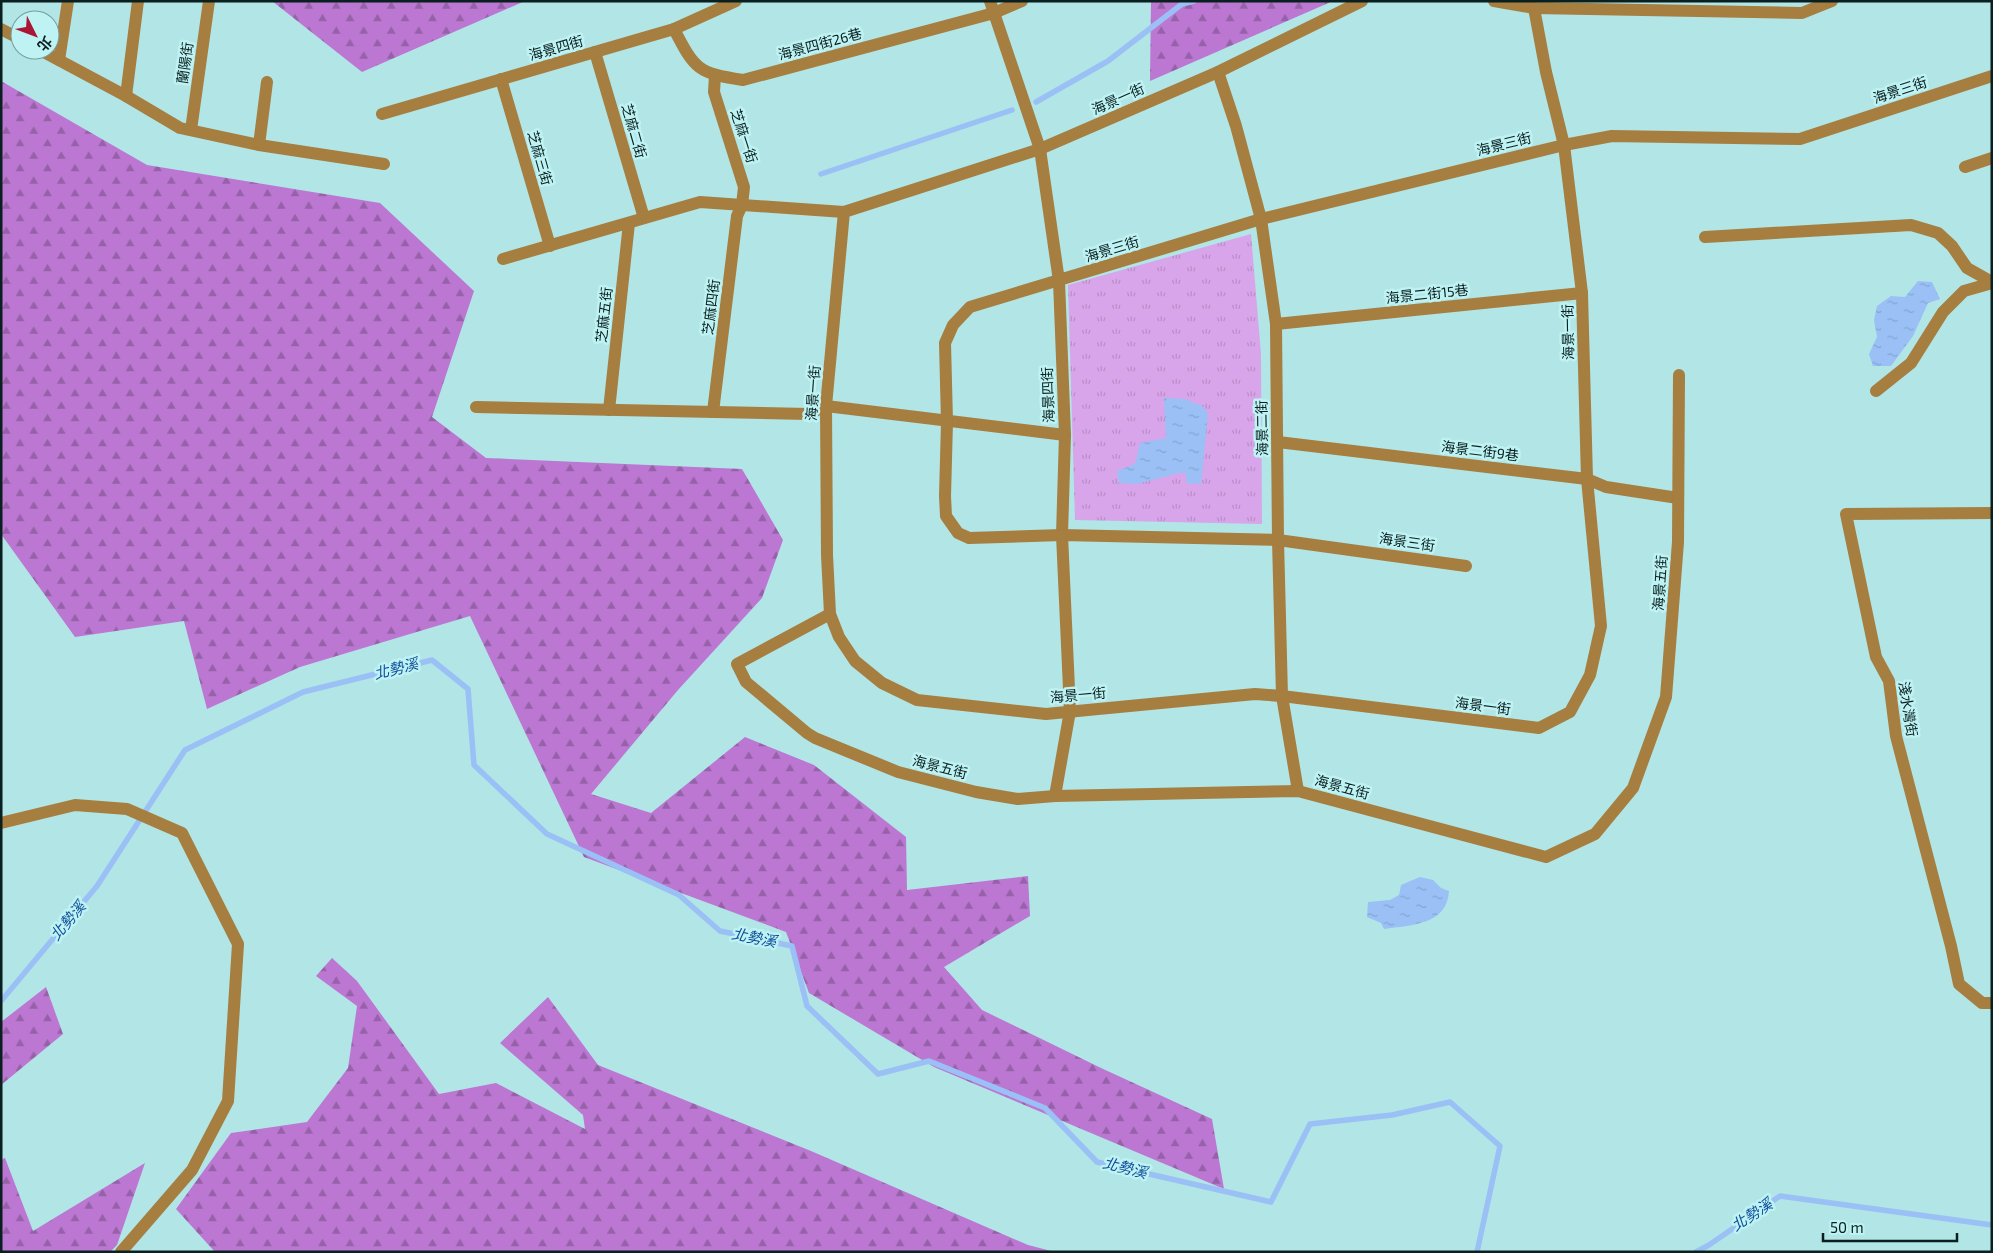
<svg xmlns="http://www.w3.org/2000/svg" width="1993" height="1253" viewBox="0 0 1993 1253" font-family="'Exo 2','Noto Sans TC',sans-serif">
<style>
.forest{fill:url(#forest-firs)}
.park{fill:url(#park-tufts)}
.water{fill:url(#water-ripples)}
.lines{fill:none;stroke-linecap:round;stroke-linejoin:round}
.stream{stroke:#9ac0f6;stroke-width:5.5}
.minor{stroke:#a57e40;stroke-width:12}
.labels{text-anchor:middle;stroke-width:5;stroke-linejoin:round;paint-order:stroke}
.street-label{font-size:14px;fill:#0a1f1f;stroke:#bef2f3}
.water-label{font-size:15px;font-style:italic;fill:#0f4d9b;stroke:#bef2f3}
</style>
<defs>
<pattern id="forest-firs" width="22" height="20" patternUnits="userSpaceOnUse" patternTransform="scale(1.25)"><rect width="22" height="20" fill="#bb77d1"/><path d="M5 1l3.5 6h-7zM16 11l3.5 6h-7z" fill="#9661a9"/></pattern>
<pattern id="park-tufts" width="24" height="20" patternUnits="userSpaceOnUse" patternTransform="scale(1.25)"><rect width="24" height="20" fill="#d9a5ea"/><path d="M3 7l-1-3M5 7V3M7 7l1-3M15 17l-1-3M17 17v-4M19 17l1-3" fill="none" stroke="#b98ec8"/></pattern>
<pattern id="water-ripples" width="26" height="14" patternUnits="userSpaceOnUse" patternTransform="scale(1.25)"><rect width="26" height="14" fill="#9ac0f6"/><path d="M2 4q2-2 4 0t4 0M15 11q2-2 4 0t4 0" fill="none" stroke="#83a5d2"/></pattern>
</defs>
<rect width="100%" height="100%" fill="#b1e5e6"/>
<g class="forest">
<polygon points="272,1 525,1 362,72"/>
<polygon points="1151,1 1333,1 1150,81"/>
<polygon points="1,81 147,165 380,203 474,291 432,417 486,458 742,469 783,540 762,598 678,690 591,794 651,813 745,737 814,765 906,837 907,890 1028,876 1030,916 944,967 982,1010 1101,1068 1212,1119 1224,1189 934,1067 809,993 786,932 584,857 470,616 300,667 207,709 184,621 75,637 1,534"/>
<polygon points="332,958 357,981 439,1094 496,1083 585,1129 583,1115 500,1043 548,997 598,1065 811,1151 1028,1245 1055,1252 215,1252 176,1209 231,1133 307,1122 348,1068 357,1006 316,976"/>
<polygon points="46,987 63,1034 1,1085 1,1022"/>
<polygon points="5,1158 33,1231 145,1163 117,1245 110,1252 1,1252 1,1160"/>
</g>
<polygon class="park" points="1251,234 1261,354 1262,524 1075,520 1068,285"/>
<g class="water">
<polygon points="1918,281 1932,282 1940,299 1928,303 1913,336 1891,366 1873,366 1869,354 1877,337 1874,320 1877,306 1891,296 1905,297"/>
<polygon points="1164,398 1185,399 1204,407 1208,415 1201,484 1186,483 1186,473 1179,473 1137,484 1119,483 1117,471 1135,464 1140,443 1166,438"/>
<path d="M1420 877 1433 880 1441 888 1449 891C1447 925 1412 925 1384 929L1381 923 1367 917 1368 902 1390 900 1399 895 1401 885Z"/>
</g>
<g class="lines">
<g class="stream">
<polyline points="1036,102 1108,61 1182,4 1194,1"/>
<polyline points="821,174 1012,110"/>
<polyline points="1,1001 97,886 185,750 303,692 432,660 468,689 474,765 547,834 679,895 720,931 792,946 807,1006 878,1074 929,1061 1045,1108 1097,1162 1271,1202 1310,1124 1392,1115 1450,1102 1500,1146 1477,1252"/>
<polyline points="1696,1252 1709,1245 1780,1196 1992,1225"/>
</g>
<g class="minor">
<polyline points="990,1 1040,149 1059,281 1065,435 1062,535 1070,711 1055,796"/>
<polyline points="1362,1 1218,72 1040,149 844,212 826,406 827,555 830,614 839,637 855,661 882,683 917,700 1046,714 1255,694 1282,696 1539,728 1570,712 1590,675 1601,626 1587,479 1582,293 1564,145 1546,72 1534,8"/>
<polyline points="1494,1 1534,8 1802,13 1832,1"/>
<polyline points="1,29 20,39"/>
<path d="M674 29C695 70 698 73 743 80L994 13 1022 1"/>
<polyline points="40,50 126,96 180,128 259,145 384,164"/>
<polyline points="595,52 644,218"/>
<polyline points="59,60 68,1"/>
<polyline points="1218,72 1236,126 1261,219 1276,324 1278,540 1282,696 1298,791"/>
<polyline points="501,79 550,246"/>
<polyline points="126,96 138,1"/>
<polyline points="382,114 674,29 736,1"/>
<polyline points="191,130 209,1"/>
<polyline points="259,145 267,82"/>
<polyline points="1965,167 1992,158"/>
<polyline points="1705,237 1911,225 1938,233 1952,246 1967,268 1992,282"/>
<polyline points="503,259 700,202 844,212"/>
<polyline points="1276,324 1582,293"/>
<polyline points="1876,391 1911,363 1943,312 1964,291 1992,283"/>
<polyline points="476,407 808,414 826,406 1065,435"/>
<polyline points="609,410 629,223"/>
<polyline points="713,412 737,216 742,205 744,187 714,92 715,75"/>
<polyline points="1278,442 1587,479 1606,487 1678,498"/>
<polyline points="1992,513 1846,514 1876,657 1889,681 1896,736 1951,946 1959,984 1982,1003 1992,1003"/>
<polyline points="1466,566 1278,540 1062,535 969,538 958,533 946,516 945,496 947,422 945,343 953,325 970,307 1261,219 1564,145 1612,136 1800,139 1992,76"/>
<polyline points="830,614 737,664 746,682 807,733 815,738 898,772 976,792 1018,799 1055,796 1298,791 1546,857 1595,834 1633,788 1666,697 1678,542 1679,375"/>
<polyline points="1,823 75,805 127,809 182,833 238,944 228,1101 192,1170 121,1252"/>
</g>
</g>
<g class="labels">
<g class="street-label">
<text transform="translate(820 44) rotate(-15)" y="5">海景四街26巷</text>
<text transform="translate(556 48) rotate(-16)" y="5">海景四街</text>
<text transform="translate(185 63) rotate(-82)" y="5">蘭陽街</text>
<text transform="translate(1900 90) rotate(-18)" y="5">海景三街</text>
<text transform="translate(1118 99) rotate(-24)" y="5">海景一街</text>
<text transform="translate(634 131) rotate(74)" y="5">芝麻二街</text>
<text transform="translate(744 136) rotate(72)" y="5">芝麻一街</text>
<text transform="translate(1504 144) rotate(-14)" y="5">海景三街</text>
<text transform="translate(540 158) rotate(74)" y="5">芝麻三街</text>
<text transform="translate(1112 249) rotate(-17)" y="5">海景三街</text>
<text transform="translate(1427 294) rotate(-6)" y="5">海景二街15巷</text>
<text transform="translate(711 307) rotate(-83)" y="5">芝麻四街</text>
<text transform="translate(604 315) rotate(-84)" y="5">芝麻五街</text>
<text transform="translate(1568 332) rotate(-91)" y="5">海景一街</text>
<text transform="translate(813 393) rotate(-86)" y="5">海景一街</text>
<text transform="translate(1048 395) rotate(-92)" y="5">海景四街</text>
<text transform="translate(1262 428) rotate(-91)" y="5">海景二街</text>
<text transform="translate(1480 451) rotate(7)" y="5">海景二街9巷</text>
<text transform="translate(1407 542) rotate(8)" y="5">海景三街</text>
<text transform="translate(1660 583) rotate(-86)" y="5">海景五街</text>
<text transform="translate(1078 695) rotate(-5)" y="5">海景一街</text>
<text transform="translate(1483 706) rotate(7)" y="5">海景一街</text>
<text transform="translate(1908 709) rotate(81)" y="5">淺水灣街</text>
<text transform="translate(940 767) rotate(14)" y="5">海景五街</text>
<text transform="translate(1342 787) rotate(15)" y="5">海景五街</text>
</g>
<g class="water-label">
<text transform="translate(396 669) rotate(-14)" y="5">北勢溪</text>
<text transform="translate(68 921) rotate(-50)" y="5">北勢溪</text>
<text transform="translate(754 938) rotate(11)" y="5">北勢溪</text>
<text transform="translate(1125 1168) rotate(14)" y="5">北勢溪</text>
<text transform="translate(1752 1215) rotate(-33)" y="5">北勢溪</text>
</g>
</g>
<rect width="1993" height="1253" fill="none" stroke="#0a1f1f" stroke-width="5"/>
<g transform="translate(35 35) rotate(132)"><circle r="24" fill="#bef2f3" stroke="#769e9e"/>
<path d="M0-4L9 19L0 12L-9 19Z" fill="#ab1636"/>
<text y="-8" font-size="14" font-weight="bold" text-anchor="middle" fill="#0a1f1f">北</text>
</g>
<path d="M1823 1233v8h134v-8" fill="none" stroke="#0a1f1f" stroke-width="2.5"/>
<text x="1830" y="1233" font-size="15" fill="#0a1f1f" stroke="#bef2f3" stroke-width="4" paint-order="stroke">50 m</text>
</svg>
